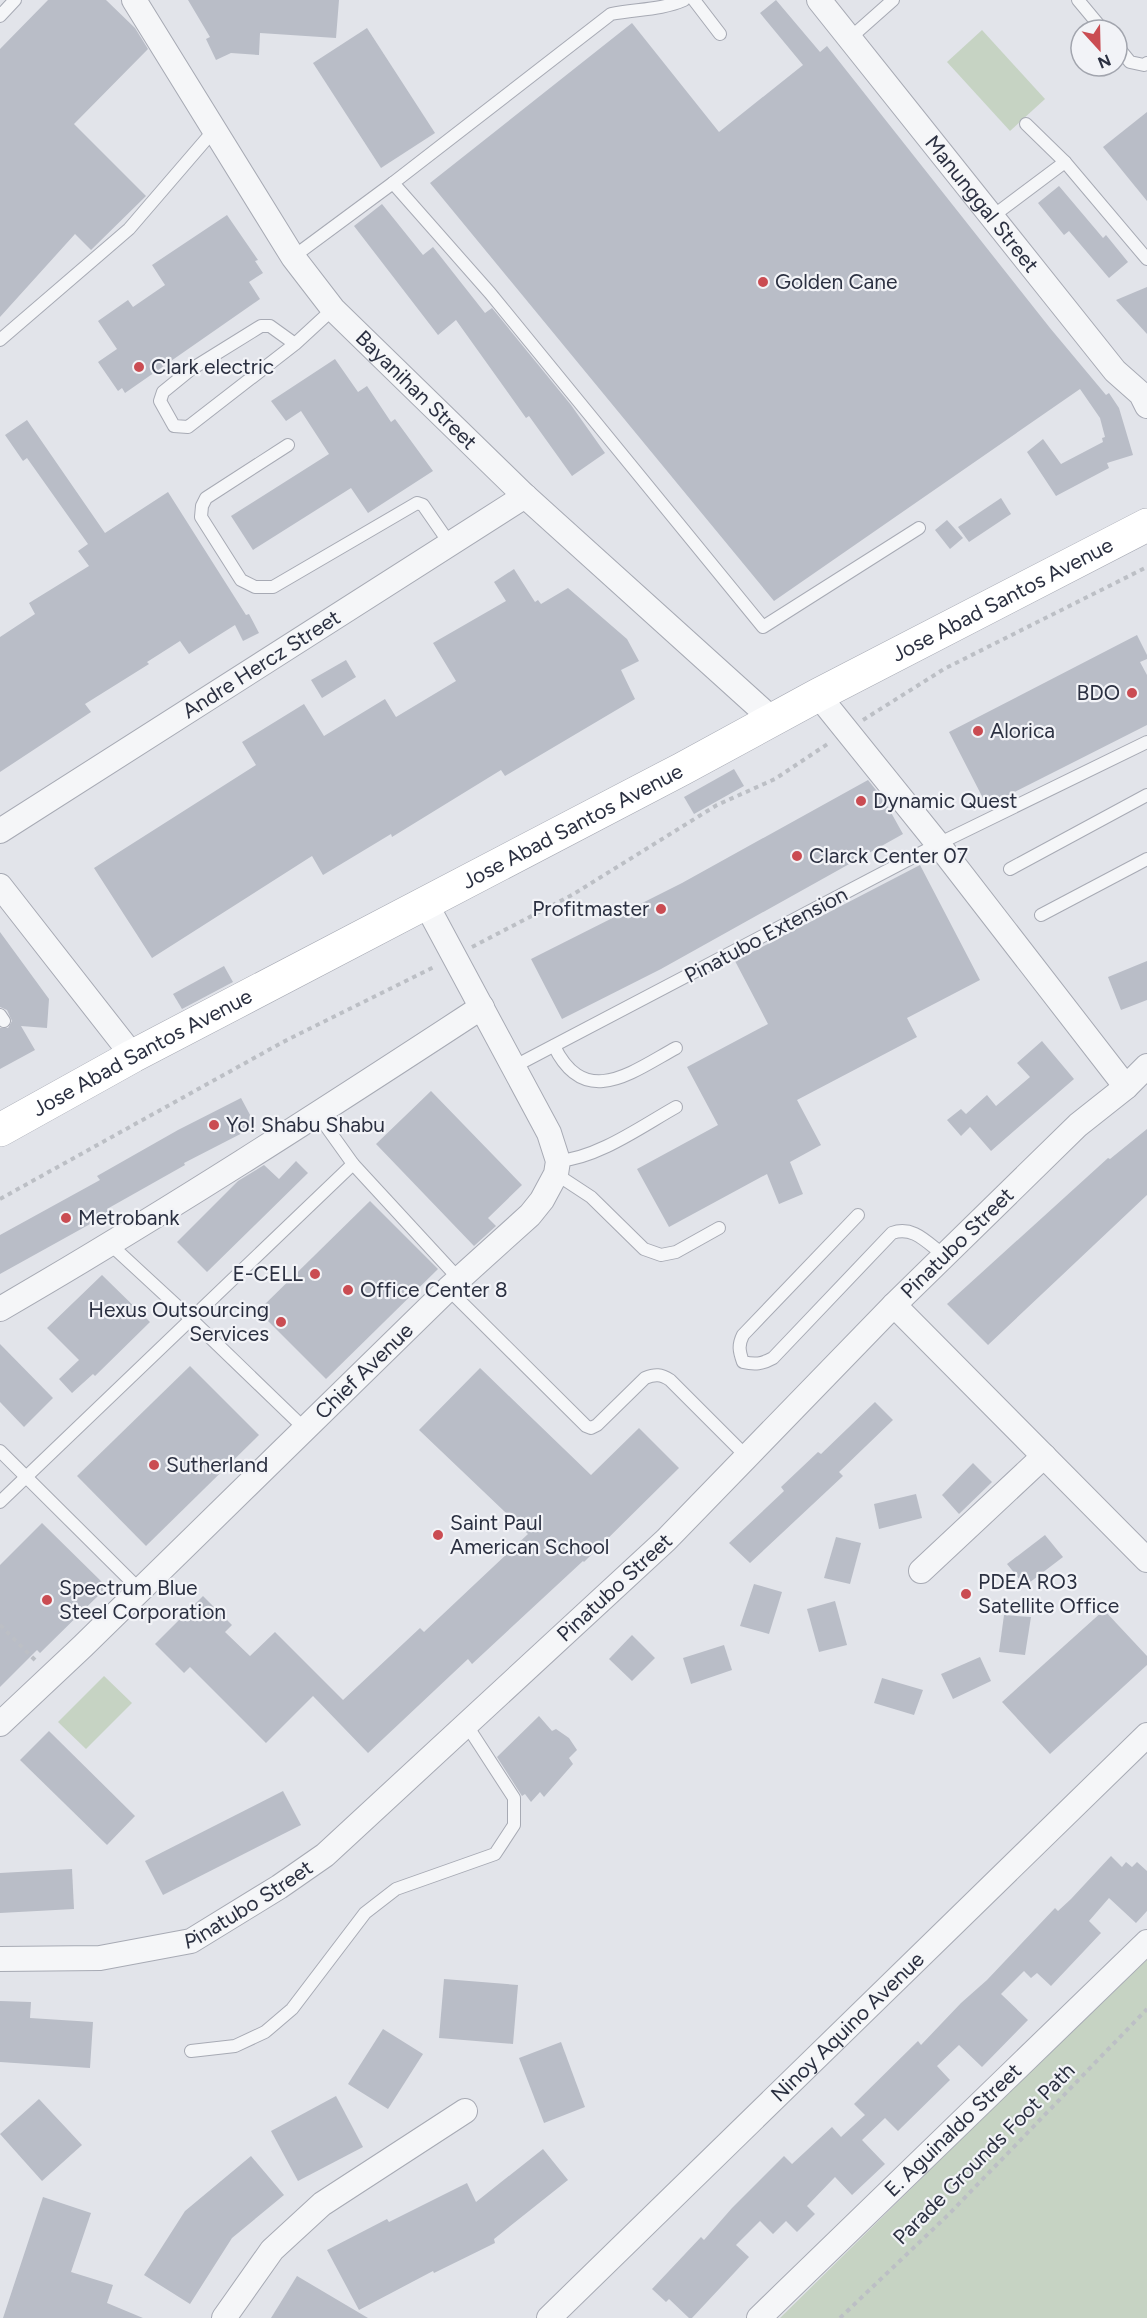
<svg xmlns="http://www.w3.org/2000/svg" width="1147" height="2318" viewBox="0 0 1147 2318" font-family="Figtree,sans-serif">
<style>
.grass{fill:#c6d3c3}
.building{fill:#b9bdc7}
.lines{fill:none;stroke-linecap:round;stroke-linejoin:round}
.lane-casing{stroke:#a7aab4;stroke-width:14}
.street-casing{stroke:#a7aab4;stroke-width:26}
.secondary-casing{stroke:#a7aab4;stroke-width:34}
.path{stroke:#bcbfc5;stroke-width:4;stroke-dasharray:4.5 4.5;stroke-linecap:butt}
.lane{stroke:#f5f6f8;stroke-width:12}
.street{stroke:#f5f6f8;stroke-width:24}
.secondary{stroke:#fff;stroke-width:33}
.poi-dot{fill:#ca4c52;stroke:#f2f3f7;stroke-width:2}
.labels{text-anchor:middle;stroke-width:4.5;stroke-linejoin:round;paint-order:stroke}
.street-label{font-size:21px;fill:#2b3041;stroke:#f2f3f7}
.poi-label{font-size:21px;fill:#2b3041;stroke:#f2f3f7;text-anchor:start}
</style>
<rect width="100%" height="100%" fill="#e2e4ea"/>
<g class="grass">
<polygon points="982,30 1045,99 1010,131 947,62"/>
<polygon points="104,1676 132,1703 86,1749 58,1722"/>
<polygon points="1147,1956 1147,2318 780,2318 781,2317"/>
</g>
<g class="building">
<polygon points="48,0 106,0 135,28 148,49 74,124 146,196 91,250 75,234 0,317 0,49"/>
<polygon points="188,0 339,0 336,38 260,33 259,55 231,53 216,60 206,39 210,37"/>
<polygon points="776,0 820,52 827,46 1050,328 1106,395 1109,393 1119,408 1133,455 1107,463 1109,468 1056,496 1027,452 1043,439 1061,464 1103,442 1102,438 1105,437 1100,418 1080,389 774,601 430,183 632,23 719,132 803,65 760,13"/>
<polygon points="367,28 435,133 381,168 313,63"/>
<polygon points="1147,112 1147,201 1103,147"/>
<polygon points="1059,186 1103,238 1106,235 1128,262 1109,278 1069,231 1064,235 1038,203"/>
<polygon points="382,204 423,255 433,247 485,313 492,308 571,405 605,453 572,476 529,416 526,418 456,320 438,335 354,226"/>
<polygon points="227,215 258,260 255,261 263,273 249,282 260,299 125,393 122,388 118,391 98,362 117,349 98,321 128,300 133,307 165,285 152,265"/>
<polygon points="1147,287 1147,334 1116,300"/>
<polygon points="335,359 358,392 367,386 391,422 395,419 433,471 368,513 351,488 253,550 231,516 329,454 301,411 286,421 271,401"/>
<polygon points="27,420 105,533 168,492 246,615 249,614 259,633 243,641 235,625 189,654 180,641 147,662 149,664 85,704 91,712 0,772 0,637 35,614 29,603 89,566 78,551 88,544 27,458 23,461 5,435"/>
<polygon points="1001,498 1011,514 969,542 958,527"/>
<polygon points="947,520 963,538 950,549 935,530"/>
<polygon points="514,569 535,602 538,600 541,604 568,588 627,639 639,661 621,670 635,699 505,776 501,770 392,837 391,834 323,875 312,856 152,958 94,868 256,765 242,742 304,704 324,736 385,699 396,717 456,681 433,643 506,601 494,582"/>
<polygon points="1137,635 1147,655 1147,659 1140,662 1147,675 1147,725 987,806 949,732"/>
<polygon points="346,660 356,677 322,698 311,680"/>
<polygon points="734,769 744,786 694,814 684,797"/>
<polygon points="868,780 884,800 903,834 661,969 562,1019 531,959 682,883"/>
<polygon points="920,865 980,980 907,1018 917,1037 797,1100 821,1145 790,1162 803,1194 779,1204 767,1174 669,1227 637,1169 718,1125 687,1067 768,1024 735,961"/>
<polygon points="0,932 49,999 47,1028 21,1026 35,1050 0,1069 0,1028 8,1028 12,1021 7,1010 0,1007"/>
<polygon points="1147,961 1147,1000 1121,1010 1108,977"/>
<polygon points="224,966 233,982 182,1009 173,994"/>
<polygon points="1042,1041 1074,1079 991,1151 970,1127 961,1136 947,1120 961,1109 966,1114 987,1095 996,1106 1030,1077 1017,1063"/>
<polygon points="431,1091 522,1185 488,1218 496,1226 474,1246 376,1144"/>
<polygon points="241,1098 256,1126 184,1163 185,1165 107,1209 110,1213 0,1274 0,1235 100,1180 97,1176 178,1130"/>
<polygon points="1147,1129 1147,1195 988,1345 947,1304 1108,1158 1110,1159"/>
<polygon points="296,1161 308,1173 207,1272 177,1242 238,1181 264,1165 279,1179"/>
<polygon points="370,1201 438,1269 326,1379 258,1311"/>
<polygon points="102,1275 150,1322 95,1376 93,1374 72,1393 59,1379 79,1360 47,1328"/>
<polygon points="0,1344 53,1398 24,1427 0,1402"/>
<polygon points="190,1366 259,1435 146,1546 77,1476"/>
<polygon points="480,1368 591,1475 639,1428 679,1468 584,1562 583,1561 472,1664 468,1659 368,1753 313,1696 266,1743 190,1667 184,1673 155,1644 203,1596 232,1625 225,1632 250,1656 275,1632 343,1700 420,1628 424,1632 528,1534 419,1430"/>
<polygon points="875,1402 893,1420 839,1472 843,1476 750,1563 729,1543 784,1491 781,1487 818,1452 821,1454"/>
<polygon points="973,1463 992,1482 959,1514 942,1495"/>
<polygon points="916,1494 922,1518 879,1529 874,1504"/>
<polygon points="42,1523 107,1587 40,1653 37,1650 0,1687 0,1565"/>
<polygon points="1045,1535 1063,1557 1025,1586 1007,1564"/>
<polygon points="836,1537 861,1543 850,1584 824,1578"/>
<polygon points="754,1584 782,1592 769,1634 740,1626"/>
<polygon points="835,1601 847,1645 819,1652 807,1609"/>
<polygon points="1104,1610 1147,1656 1147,1665 1050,1754 1002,1702"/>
<polygon points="1004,1615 1031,1617 1025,1655 999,1652"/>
<polygon points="632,1635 655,1658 632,1681 609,1659"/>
<polygon points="724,1645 732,1670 691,1684 683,1658"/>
<polygon points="980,1657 991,1681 953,1699 941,1674"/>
<polygon points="882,1678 923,1690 914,1715 874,1703"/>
<polygon points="539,1716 552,1731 556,1729 569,1738 577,1750 569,1758 573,1764 544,1797 540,1792 531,1802 525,1794 522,1796 497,1757"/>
<polygon points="49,1731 135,1816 107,1845 20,1760"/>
<polygon points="283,1791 301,1825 163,1895 145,1861"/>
<polygon points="1111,1856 1122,1867 1126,1862 1132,1867 1137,1862 1147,1871 1147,1911 1136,1923 1109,1898 1089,1921 1101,1933 1051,1986 1037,1973 1031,1978 1024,1971 1001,1994 1028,2020 982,2067 959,2045 937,2066 950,2080 898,2131 885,2118 862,2140 885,2164 852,2195 835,2177 807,2206 815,2214 797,2232 786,2221 773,2234 760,2221 736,2245 749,2257 692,2318 689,2318 669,2299 666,2302 652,2289 701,2237 704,2240 732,2208 784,2156 792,2164 832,2127 841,2137 865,2115 854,2104 918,2041 921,2045 961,2003 987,1980 1055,1908 1058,1911 1071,1899"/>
<polygon points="72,1869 74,1909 0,1913 0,1873"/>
<polygon points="444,1979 518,1985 513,2044 439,2038"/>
<polygon points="0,2001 31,2002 30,2018 93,2022 90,2068 0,2062"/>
<polygon points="383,2029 423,2054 388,2109 348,2084"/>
<polygon points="561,2042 585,2107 544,2123 519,2058"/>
<polygon points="336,2096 363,2147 298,2181 271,2131"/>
<polygon points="39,2099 82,2145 42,2181 0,2134"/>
<polygon points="543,2149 568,2180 494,2239 495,2243 434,2273 433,2271 359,2310 327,2250 387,2219 389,2222 467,2183 476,2202"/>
<polygon points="251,2156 284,2195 232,2238 190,2304 144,2275 185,2211"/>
<polygon points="43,2197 91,2213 71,2272 113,2285 107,2303 143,2318 3,2318"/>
<polygon points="297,2276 368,2318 271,2318"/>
</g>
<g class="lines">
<defs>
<g id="lane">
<path d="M684 0C662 10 635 9 611 14L393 183 490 293 763 627 919 528"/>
<polyline points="694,0 720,34"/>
<polyline points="1078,0 1103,30"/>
<polyline points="0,16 15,0"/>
<polyline points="849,39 893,0"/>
<polyline points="1117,46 1130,62 1144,65 1147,63"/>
<polyline points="1065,162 1147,259"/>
<polyline points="993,216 1065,162 1026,124"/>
<polyline points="293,257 393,183"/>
<polyline points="0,340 129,229 215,129"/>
<polyline points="295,344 270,326 261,326 190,370 163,392 160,401 174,426 188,427 295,344 333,309"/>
<polyline points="288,445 206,498 202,506 201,517 241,580 255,587 273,587 417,503 423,505 450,544"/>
<polyline points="1010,869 1147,795"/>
<polyline points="1041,915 1147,859"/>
<polyline points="0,1015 4,1021"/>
<path d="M554 1046C585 1110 632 1072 676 1048"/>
<polyline points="515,1066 938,844 1147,742"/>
<polyline points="318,1115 353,1164 459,1279"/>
<path d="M558 1161C598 1158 642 1126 676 1107"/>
<polyline points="556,1174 591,1197 644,1249 661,1255 676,1252 719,1228"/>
<path d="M858 1215 743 1335C738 1345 739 1351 743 1362 755 1365 762 1364 773 1358L892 1233C914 1225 928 1244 945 1256"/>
<polyline points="111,1245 190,1318 304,1428"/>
<path d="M448 1289 586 1426 591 1428 597 1425 645 1378C655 1374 661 1374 670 1380L747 1457"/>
<polyline points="0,1451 140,1590"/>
<polyline points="0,1502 353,1164"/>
<polyline points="191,2051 235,2046 265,2032 292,2009 365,1913 396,1889 495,1854 514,1825 514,1798 466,1724"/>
</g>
<g id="street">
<path id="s1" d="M134 0 293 257 333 309 525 496 773 720"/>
<path id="s2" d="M819 0 1115 371 1141 394 1147 406"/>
<polyline points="818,695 938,844 1126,1087"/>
<path id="s3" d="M0 831 525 496"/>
<polyline points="0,886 133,1056"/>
<polyline points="894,1305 1147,1560"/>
<path d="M0 1309C164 1214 323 1111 482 1007"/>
<polyline points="921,1571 1044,1456"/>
<path id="s4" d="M0 1724 83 1646 448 1289 530 1215 542 1200 556 1174 558 1161 549 1133 426 904"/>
<path id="s5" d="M0 1959 100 1958 191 1941 279 1887 325 1855 666 1540 894 1305 1078 1125 1126 1087 1147 1066"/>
<polyline points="224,2318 272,2250 322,2204 465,2111"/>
<path id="s6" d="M549 2318 1147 1735"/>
<path id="s7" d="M759 2318 1147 1942"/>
</g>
<g id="secondary">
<path id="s8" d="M0 1130 133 1056 682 769 818 695 1147 525"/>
</g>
</defs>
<use href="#lane" class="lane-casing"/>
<use href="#street" class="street-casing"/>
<use href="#secondary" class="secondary-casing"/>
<g class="path">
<polyline points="863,720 944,669 1147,567"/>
<polyline points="472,947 572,895 717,805 775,779 829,743"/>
<polyline points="0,1199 283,1042 436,966"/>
<polyline points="0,1625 36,1661"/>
<polyline points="840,2318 949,2214 1147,2009"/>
</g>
<use href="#lane" class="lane"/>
<use href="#street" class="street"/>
<use href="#secondary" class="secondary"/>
</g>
<g class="poi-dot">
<circle cx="763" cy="282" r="6"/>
<circle cx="139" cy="367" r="6"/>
<circle cx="1132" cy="693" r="6"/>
<circle cx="978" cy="731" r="6"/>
<circle cx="861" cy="801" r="6"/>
<circle cx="797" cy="856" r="6"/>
<circle cx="661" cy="909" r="6"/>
<circle cx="214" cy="1125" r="6"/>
<circle cx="66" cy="1218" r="6"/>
<circle cx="315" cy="1274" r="6"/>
<circle cx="348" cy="1290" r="6"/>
<circle cx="281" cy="1322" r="6"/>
<circle cx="154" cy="1465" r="6"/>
<circle cx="438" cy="1535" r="6"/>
<circle cx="966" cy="1594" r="6"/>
<circle cx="47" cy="1600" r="6"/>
</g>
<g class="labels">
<g class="street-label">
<text dy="7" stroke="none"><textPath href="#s2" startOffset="261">Manunggal Street</textPath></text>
<text dy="7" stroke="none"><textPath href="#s1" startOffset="484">Bayanihan Street</textPath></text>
<text dy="7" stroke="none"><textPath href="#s8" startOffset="1134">Jose Abad Santos Avenue</textPath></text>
<text dy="7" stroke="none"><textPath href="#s3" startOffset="310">Andre Hercz Street</textPath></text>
<text dy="7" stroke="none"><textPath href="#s8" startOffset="648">Jose Abad Santos Avenue</textPath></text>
<text transform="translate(766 935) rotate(-28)" y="7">Pinatubo Extension</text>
<text dy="7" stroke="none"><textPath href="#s8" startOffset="162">Jose Abad Santos Avenue</textPath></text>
<text dy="7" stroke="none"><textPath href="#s5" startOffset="1232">Pinatubo Street</textPath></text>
<text dy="7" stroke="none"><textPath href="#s4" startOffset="507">Chief Avenue</textPath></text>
<text dy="7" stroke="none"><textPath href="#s5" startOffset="746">Pinatubo Street</textPath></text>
<text dy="7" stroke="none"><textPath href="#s5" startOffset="260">Pinatubo Street</textPath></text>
<text dy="7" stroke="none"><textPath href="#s6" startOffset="417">Ninoy Aquino Avenue</textPath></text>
<text dy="7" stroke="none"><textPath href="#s7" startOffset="270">E. Aguinaldo Street</textPath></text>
<text transform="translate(984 2154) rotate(-45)" y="7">Parade Grounds Foot Path</text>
</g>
<g class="poi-label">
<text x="775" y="289">Golden Cane</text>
<text x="151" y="374">Clark electric</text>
<text x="1120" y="700" text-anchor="end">BDO</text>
<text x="990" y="738">Alorica</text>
<text x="873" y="808">Dynamic Quest</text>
<text x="809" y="863">Clarck Center 07</text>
<text x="649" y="916" text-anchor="end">Profitmaster</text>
<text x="226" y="1132">Yo! Shabu Shabu</text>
<text x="78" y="1225">Metrobank</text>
<text x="303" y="1281" text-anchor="end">E-CELL</text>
<text x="360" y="1297">Office Center 8</text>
<text x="269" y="1317" text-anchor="end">Hexus Outsourcing<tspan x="269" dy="24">Services</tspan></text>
<text x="166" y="1472">Sutherland</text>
<text x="450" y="1530">Saint Paul<tspan x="450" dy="24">American School</tspan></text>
<text x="978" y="1589">PDEA RO3<tspan x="978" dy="24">Satellite Office</tspan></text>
<text x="59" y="1595">Spectrum Blue<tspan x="59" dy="24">Steel Corporation</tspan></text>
</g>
</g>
<g transform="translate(1099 48) rotate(158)"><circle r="28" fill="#f2f3f7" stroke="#a2a5ae" stroke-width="1.5"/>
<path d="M0-4.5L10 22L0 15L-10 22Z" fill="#ca4c52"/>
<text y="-9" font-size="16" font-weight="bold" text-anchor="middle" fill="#2b3041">N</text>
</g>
</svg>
